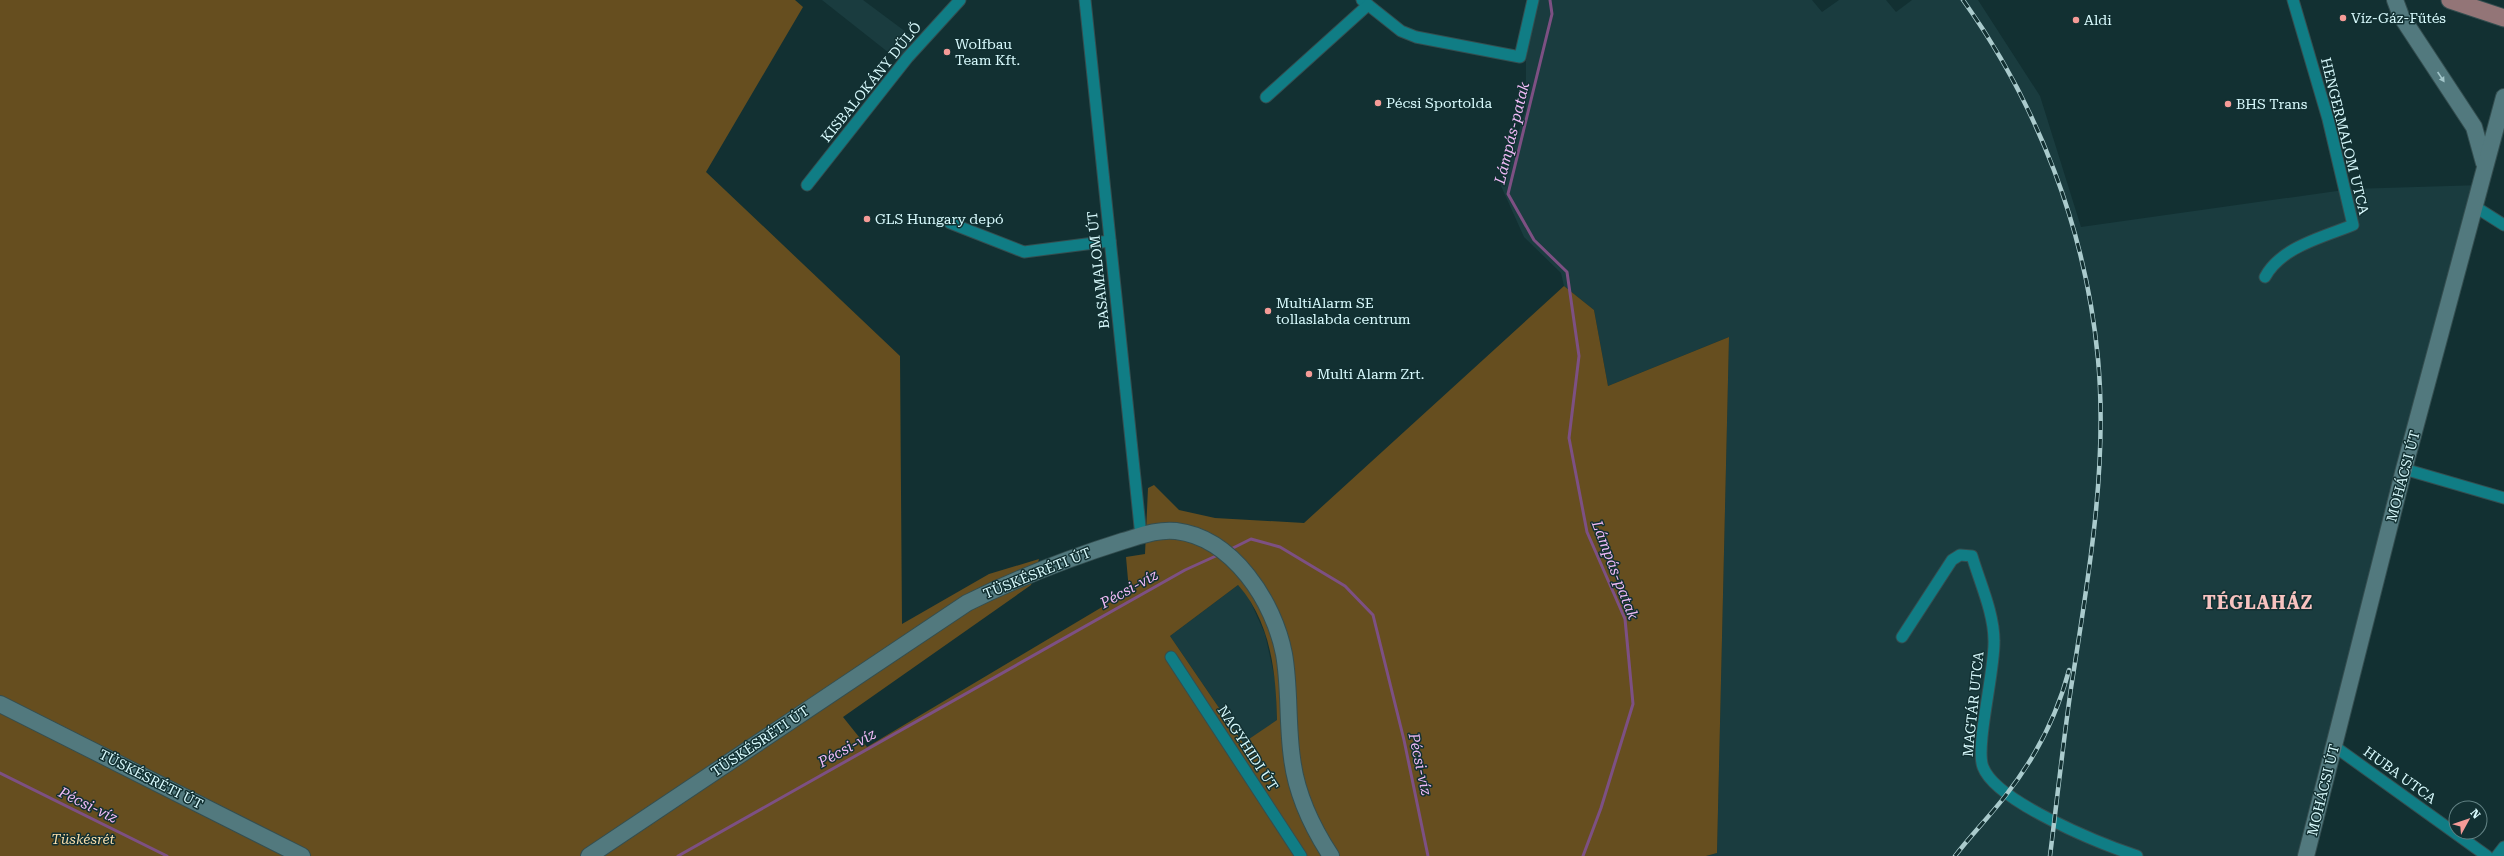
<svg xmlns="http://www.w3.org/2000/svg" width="2504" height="856" viewBox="0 0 2504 856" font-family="'Roboto Serif',serif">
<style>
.built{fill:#1a3c3f}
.green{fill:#664e1f;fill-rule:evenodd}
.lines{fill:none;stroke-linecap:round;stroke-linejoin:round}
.stream{stroke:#7d5083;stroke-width:3}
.street-casing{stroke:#344e50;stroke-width:13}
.secondary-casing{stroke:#344e50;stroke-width:18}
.primary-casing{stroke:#344e50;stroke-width:19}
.street{stroke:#107d85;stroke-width:11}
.secondary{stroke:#52797e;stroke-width:16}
.primary{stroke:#937577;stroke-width:17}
.rail-casing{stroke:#aacbcd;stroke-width:4.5}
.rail{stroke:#123032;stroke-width:3;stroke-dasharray:9;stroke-linecap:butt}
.oneway{fill:#a2c6ca}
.poi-dot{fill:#f59b97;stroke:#123032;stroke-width:1.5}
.labels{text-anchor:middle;stroke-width:3;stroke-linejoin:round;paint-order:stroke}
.poi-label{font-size:14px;fill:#d8fafd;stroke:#123032;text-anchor:start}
.street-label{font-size:14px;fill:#d8fafd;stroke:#123032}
.park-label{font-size:14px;font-style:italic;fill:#fadeaa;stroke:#123032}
.water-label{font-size:15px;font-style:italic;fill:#efbaf6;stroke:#123032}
.district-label{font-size:18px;font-weight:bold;letter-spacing:1px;fill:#f7c3c0;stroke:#123032}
</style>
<rect width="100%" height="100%" fill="#123032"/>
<g class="built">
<polygon points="822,0 863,0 914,38 898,60"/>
<polygon points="1537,0 1812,0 1822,12 1839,0 1886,0 1896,12 1912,0 1978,0 2040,96 2081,227 2351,189 2482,185 2312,856 1706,856 1717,853 1729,337 1608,386 1594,310 1564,286 1561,273 1524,237 1501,186 1526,109 1526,60"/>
<polygon points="1238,585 1248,596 1265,634 1276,684 1277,721 1243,743 1170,636"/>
</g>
<path class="green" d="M0 0H795L803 7 706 172 900 356 902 624 989 574 1039 559 1031 585 843 717 867 747 1129 591 1126 557 1145 554 1148 488 1154 485 1179 510 1215 518 1304 523 1564 286 1594 310 1608 386 1729 337 1717 853 1706 856H0ZM1238 585C1271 622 1276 673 1277 720L1243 743 1170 636Z"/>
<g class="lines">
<g class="stream">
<polyline points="1550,0 1552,14 1508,194 1534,240 1567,272 1579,356 1569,438 1587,532 1625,619 1633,704 1601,808 1583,856"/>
<polyline points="1229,550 1251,539 1280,547 1345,586 1373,615 1404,740 1428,856"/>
<polyline points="0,773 167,856"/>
<polyline points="678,856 1185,570 1218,555"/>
</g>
<defs>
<g id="street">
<polyline points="1085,0 1141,536"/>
<polyline points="1362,0 1401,31 1416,37 1520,57 1533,0"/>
<polyline points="1266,97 1368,5"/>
<polyline points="807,185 908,57 960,0"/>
<polyline points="2474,206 2504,225"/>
<polyline points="950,223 1024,252 1110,241"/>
<path d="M2265 277C2281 247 2323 237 2353 225L2328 119 2293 0"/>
<polyline points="2404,469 2504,498"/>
<path d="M1902 637 1952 560 1960 555 1972 556C1980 583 1994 613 1994 641 1995 670 1975 747 1983 767 1996 802 2101 844 2137 856"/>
<polyline points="1171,657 1301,856"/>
<polyline points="2334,746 2487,856"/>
<polyline points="2497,856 2504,847"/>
</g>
<g id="secondary">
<polyline points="2395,0 2401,16 2474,127 2484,163"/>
<polyline points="0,704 302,856"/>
<path d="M589 856 967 603C1017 578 1069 558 1123 541 1140 536 1158 529 1176 531 1233 538 1274 602 1284 654 1290 688 1287 723 1292 758 1296 792 1312 827 1331 856"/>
<polyline points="2306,856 2404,469 2504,97"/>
</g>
<polyline id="primary" points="2450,0 2504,18"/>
</defs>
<use href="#street" class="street-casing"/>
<use href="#secondary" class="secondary-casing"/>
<use href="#primary" class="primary-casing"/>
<use href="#street" class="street"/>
<use href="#secondary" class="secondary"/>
<use href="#primary" class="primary"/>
<defs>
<g id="rail">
<path d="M1963 0C2038 105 2086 230 2098 359 2108 468 2088 580 2071 688 2063 744 2057 800 2050 856"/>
<path d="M1955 856C1971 835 1990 816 2006 795 2035 758 2057 716 2069 670"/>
</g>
</defs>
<use href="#rail" class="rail-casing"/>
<use href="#rail" class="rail"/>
</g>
<defs><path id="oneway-solid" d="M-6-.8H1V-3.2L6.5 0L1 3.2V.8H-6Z"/></defs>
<use class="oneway" href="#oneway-solid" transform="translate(2441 77) rotate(56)"/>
<g class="poi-dot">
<circle cx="2343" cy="18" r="4"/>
<circle cx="2076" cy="20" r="4"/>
<circle cx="947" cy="52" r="4"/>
<circle cx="1378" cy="103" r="4"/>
<circle cx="2228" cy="104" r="4"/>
<circle cx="867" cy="219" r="4"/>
<circle cx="1268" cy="311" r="4"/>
<circle cx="1309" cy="374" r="4"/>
</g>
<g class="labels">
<g class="poi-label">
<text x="2351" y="23">Víz-Gáz-Fűtés</text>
<text x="2084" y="25">Aldi</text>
<text x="955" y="49">Wolfbau<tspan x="955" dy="16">Team Kft.</tspan></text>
<text x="1386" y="108">Pécsi Sportolda</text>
<text x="2236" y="109">BHS Trans</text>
<text x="875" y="224">GLS Hungary depó</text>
<text x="1276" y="308">MultiAlarm SE<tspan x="1276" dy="16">tollaslabda centrum</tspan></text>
<text x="1317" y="379">Multi Alarm Zrt.</text>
</g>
<g class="street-label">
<text transform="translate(871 82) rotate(-51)" y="5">KISBALOKÁNY DŰLŐ</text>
<text transform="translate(2345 136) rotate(76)" y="5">HENGERMALOM UTCA</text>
<text transform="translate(1098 270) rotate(-96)" y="5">BASAMALOM ÚT</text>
<text transform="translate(2403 476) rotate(-75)" y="5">MOHÁCSI ÚT</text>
<text transform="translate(1037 573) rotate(-22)" y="5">TÜSKÉSRÉTI ÚT</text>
<text transform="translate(1973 704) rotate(-84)" y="5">MAGTÁR UTCA</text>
<text transform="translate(760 741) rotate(-34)" y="5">TÜSKÉSRÉTI ÚT</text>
<text transform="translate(1248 748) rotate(57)" y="5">NAGYHIDI ÚT</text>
<text transform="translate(2400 775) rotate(36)" y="5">HUBA UTCA</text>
<text transform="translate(151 779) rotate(27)" y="5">TÜSKÉSRÉTI ÚT</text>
<text transform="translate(2323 790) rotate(-76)" y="5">MOHÁCSI ÚT</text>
</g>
<g class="park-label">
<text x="83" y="844">Tüskésrét</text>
</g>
<g class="water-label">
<text transform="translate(1512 133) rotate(-76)" y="5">Lámpás-patak</text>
<text transform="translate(1615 570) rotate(69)" y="5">Lámpás-patak</text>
<text transform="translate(1129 589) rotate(-29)" y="5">Pécsi-víz</text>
<text transform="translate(847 748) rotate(-29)" y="5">Pécsi-víz</text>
<text transform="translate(1420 764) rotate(78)" y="5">Pécsi-víz</text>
<text transform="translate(88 805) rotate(26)" y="5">Pécsi-víz</text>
</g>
<g class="district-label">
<text x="2258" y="609">TÉGLAHÁZ</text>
</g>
</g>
<g transform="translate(2468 820) rotate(50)"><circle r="19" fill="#123032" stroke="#618183"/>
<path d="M0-3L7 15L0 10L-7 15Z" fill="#f59b97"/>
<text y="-6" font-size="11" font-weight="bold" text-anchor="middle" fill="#d8fafd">N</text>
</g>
</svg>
